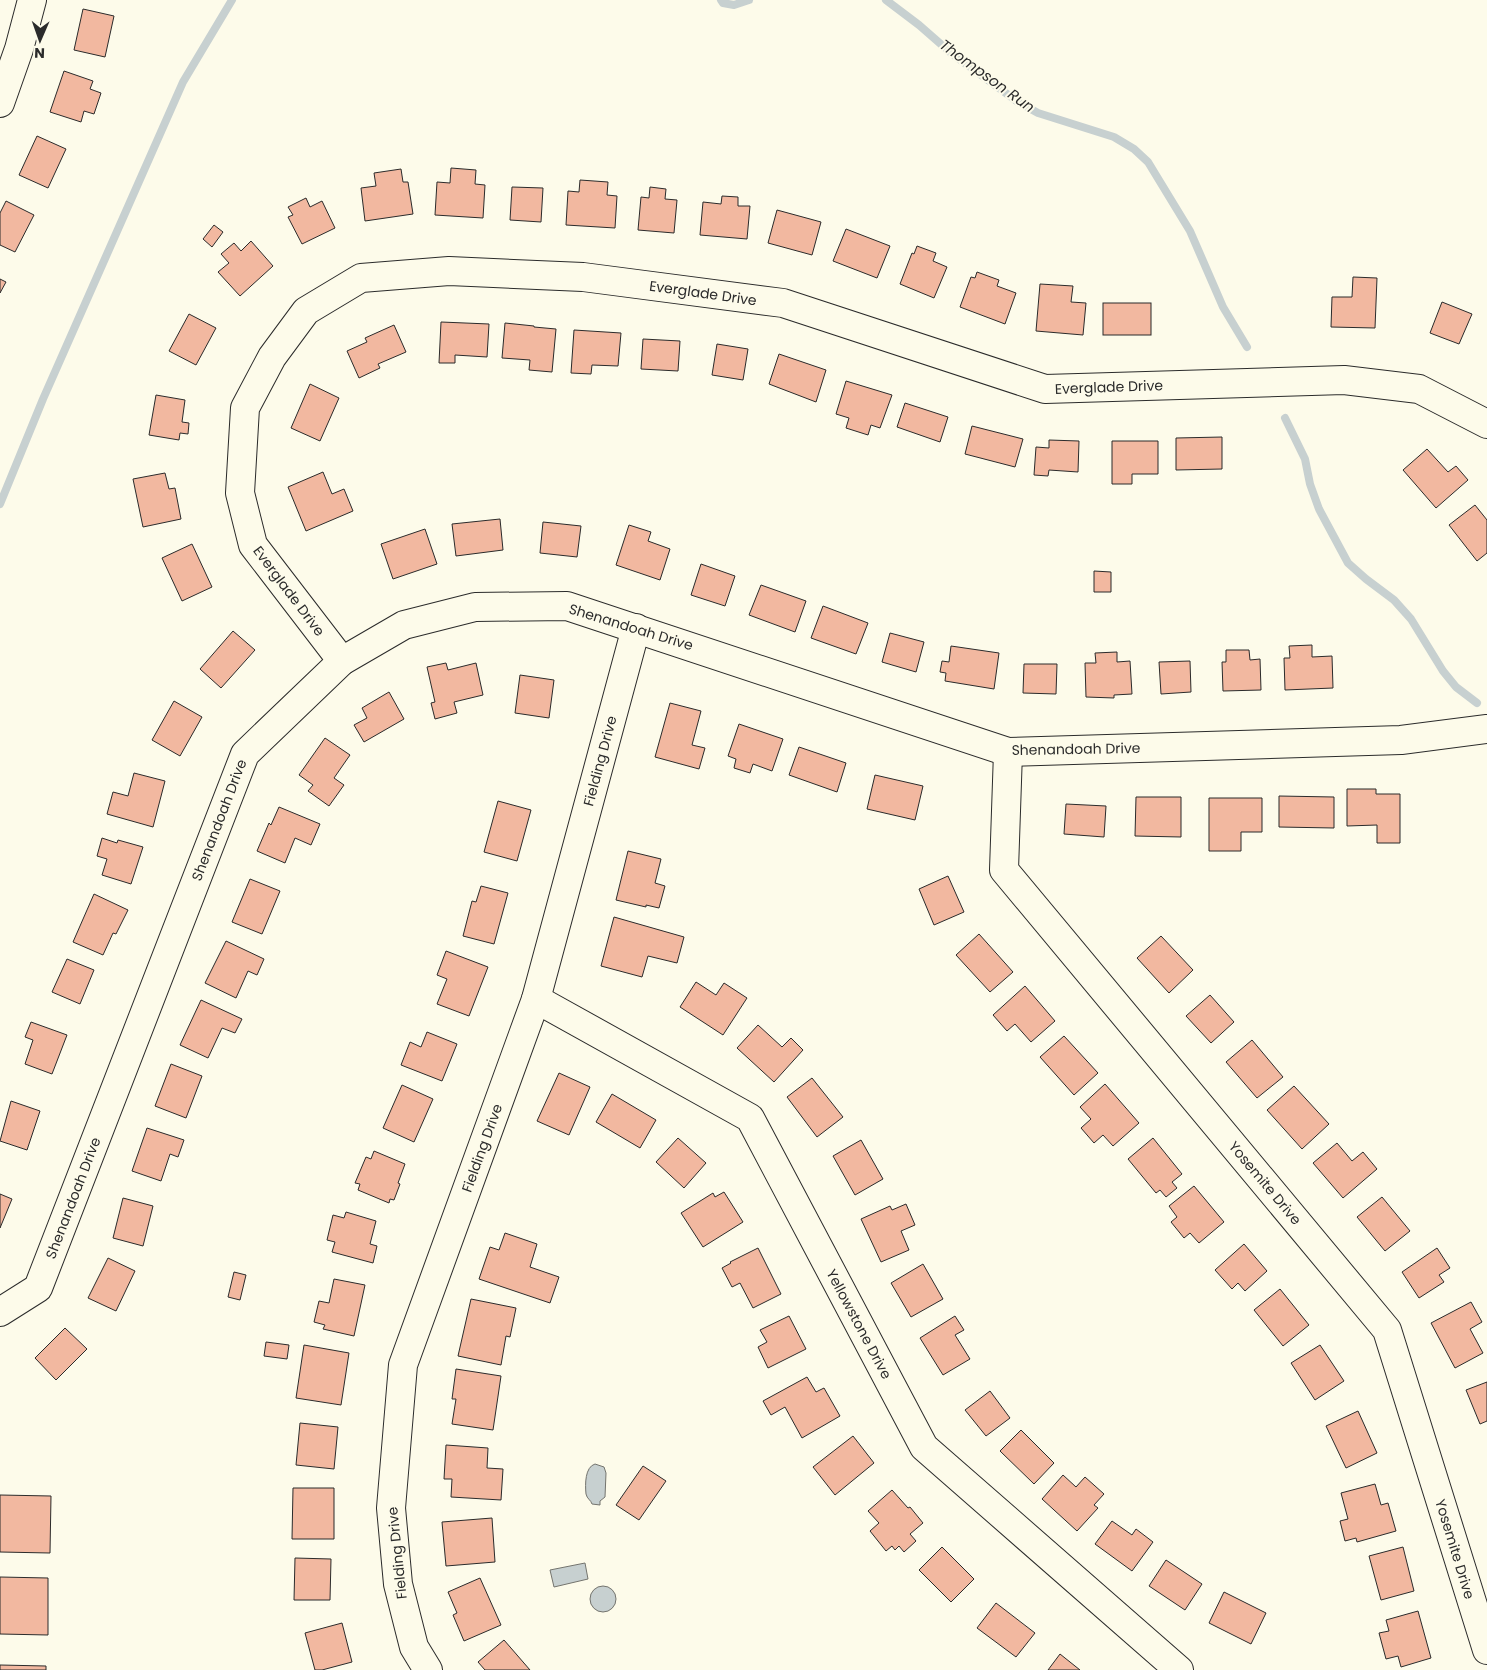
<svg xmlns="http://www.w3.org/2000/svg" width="1487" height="1670" viewBox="0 0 1487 1670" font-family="Poppins,sans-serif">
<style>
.water{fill:#c7d0d0;stroke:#74746e}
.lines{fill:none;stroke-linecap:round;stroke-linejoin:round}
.stream{stroke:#c7d0d0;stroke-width:8}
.building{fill:#f2b8a0;stroke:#2b2b2b}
.minor-casing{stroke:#2b2b2b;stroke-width:30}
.minor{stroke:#fdfbea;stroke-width:28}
.labels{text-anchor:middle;stroke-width:4;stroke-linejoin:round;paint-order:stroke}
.street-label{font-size:14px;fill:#2b2b2b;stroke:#fdfbea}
.water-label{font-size:15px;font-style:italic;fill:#2b2b2b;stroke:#fdfbea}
</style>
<rect width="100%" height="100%" fill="#fdfbea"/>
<g class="water">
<path d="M595 1464 604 1467 606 1473 605 1497 600 1501V1505L592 1504C591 1500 587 1499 586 1494 585 1484 585 1467 595 1464Z"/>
<polygon points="585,1563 588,1579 554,1587 550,1570"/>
<circle cx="603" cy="1599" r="13"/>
</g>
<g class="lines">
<g class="stream">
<polyline points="721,0 723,3 734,5 749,0"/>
<polyline points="886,0 919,25 951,53 1018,102 1038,113 1114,137 1134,149 1148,162 1190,231 1223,307 1247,347"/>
<polyline points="1285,418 1305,459 1310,484 1319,509 1348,563 1366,579 1394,600 1411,619 1443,671 1456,687 1477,703"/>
<polyline points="0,504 43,399 183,82 232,0"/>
</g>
</g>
<g class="building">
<polygon points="83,9 114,16 105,57 74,50"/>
<polygon points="64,71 93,81 90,89 101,93 94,114 84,111 81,122 50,112"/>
<polygon points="37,136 66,149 48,188 19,175"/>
<polygon points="451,168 476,170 475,184 485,185 483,218 435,215 437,182 450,183"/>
<polygon points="401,169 403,182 408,182 413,214 365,221 361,188 376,186 374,173"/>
<polygon points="580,180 608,182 607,195 617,196 615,228 566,225 568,191 579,192"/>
<polygon points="512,187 543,188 541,222 510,220"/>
<polygon points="650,187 666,189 665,199 677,200 674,233 638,230 641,197 649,198"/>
<polygon points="722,196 738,197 738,206 750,206 747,239 700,235 703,202 721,204"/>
<polygon points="306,198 310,207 322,201 335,228 302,244 288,217 293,215 288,207"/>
<polygon points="6,201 34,215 15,252 0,245 0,213"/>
<polygon points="777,210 821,222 812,255 768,243"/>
<polygon points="214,225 223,232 212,247 203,239"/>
<polygon points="846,229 890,246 877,278 833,261"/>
<polygon points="251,241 273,266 240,296 218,272 229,263 221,254 234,243 241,251"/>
<polygon points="917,246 936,253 933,261 947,267 934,298 900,284 912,253 914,254"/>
<polygon points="977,272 999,280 997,286 1016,293 1005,324 960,307 971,277 975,278"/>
<polygon points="1353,277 1377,278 1375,328 1331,327 1332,297 1352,297"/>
<polygon points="0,279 6,282 0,293"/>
<polygon points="1040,284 1073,286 1071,302 1086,303 1083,335 1036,331"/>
<polygon points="1442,302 1472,314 1459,344 1430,333"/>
<rect x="1103" y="303" width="48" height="32"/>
<polygon points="189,314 216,328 196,365 169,351"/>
<polygon points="441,322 489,324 487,357 455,355 455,363 439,363"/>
<polygon points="505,323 534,326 534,327 556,329 552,372 529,370 530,360 502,358"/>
<polygon points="394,325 406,352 378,364 380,368 359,378 347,351 367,342 365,338"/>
<polygon points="574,330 621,333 618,366 592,365 591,374 571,373"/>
<polygon points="643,339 680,341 678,371 641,369"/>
<polygon points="717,344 748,349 743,380 712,375"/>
<polygon points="779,354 826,370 816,402 769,384"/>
<polygon points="846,381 892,395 880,428 871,425 868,435 846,428 849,418 836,414"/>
<polygon points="310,384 339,398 320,441 291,428"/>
<polygon points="156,395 185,400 182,422 189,423 188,434 180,433 179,440 149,435"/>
<polygon points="905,403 948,417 940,442 897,427"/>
<polygon points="972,426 1023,439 1015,467 965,454"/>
<polygon points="1222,437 1222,469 1176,470 1176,438"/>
<polygon points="1049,440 1079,441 1078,472 1049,470 1048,476 1034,475 1036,447 1049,448"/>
<polygon points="1112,441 1158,441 1158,474 1132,474 1132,484 1112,484"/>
<polygon points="1427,449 1448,472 1456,466 1468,480 1436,508 1403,470"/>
<polygon points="323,472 332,494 344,489 353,511 306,531 288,487"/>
<polygon points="165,473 169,489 175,488 181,519 143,527 133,479"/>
<polygon points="1475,505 1487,520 1487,553 1477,561 1449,525"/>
<polygon points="500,519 503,550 456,556 452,524"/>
<polygon points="543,522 581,526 577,557 540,553"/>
<polygon points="629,525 651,532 648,541 670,549 660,580 616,565"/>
<polygon points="425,529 437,564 393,579 381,544"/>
<polygon points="192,544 212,587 182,601 162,558"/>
<polygon points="701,564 735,576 725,606 691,595"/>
<polygon points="1094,571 1111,572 1111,592 1094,592"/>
<polygon points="761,585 806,601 795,632 749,615"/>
<polygon points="823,606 868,623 856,654 811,638"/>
<polygon points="233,631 255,650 221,688 200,669"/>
<polygon points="890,633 924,642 916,672 882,662"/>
<polygon points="1312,645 1312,657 1332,656 1333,688 1285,690 1284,658 1290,658 1289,646"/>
<polygon points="951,646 999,653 994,689 945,681 946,673 940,672 942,661 949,662"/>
<polygon points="1226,650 1249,650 1250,660 1260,659 1261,690 1223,691 1222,662 1226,662"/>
<polygon points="1117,652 1117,662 1130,661 1132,694 1114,695 1114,698 1086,697 1085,663 1096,663 1095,653"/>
<polygon points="1190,661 1191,692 1161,694 1159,662"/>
<polygon points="446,663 448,670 476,663 483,695 454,702 457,713 435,719 431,703 435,702 427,667"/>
<polygon points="1024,664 1057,664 1056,694 1023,693"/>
<polygon points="520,675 554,680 549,718 515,713"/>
<polygon points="389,692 404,719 364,742 354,725 367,718 362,708"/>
<polygon points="174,701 202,717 180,756 152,740"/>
<polygon points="670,703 701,711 692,745 705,748 699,769 655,757"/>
<polygon points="739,724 783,739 772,771 753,764 750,773 734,768 736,759 728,756"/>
<polygon points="325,738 350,755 334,778 344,785 329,806 308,791 313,785 299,775"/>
<polygon points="799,747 846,763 837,792 789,775"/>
<polygon points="134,773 165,781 153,827 107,814 113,792 128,796"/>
<polygon points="875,775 923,786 915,820 867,809"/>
<polygon points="1347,789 1376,789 1376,794 1400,794 1400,843 1377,843 1377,825 1347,826"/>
<polygon points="1279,796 1334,797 1334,828 1279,827"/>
<polygon points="1136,797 1181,797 1181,837 1135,836"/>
<polygon points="1209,798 1262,798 1262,832 1241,832 1241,851 1209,851"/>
<polygon points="498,801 531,810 517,861 484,852"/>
<polygon points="1066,804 1106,806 1104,837 1064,834"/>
<polygon points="279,807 320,824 311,845 295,838 285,863 257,851 269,823 271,825"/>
<polygon points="102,838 117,843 118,840 143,847 131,884 102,875 107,859 97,856"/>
<polygon points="628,851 661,859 655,883 665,886 659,908 646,905 646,907 616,900"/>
<polygon points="948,876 964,912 934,925 919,889"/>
<polygon points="250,879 280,891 262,934 232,922"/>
<polygon points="481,886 508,893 494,944 463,936 472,901 476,902"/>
<polygon points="94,894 128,910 116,934 113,933 103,955 73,942"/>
<polygon points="614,917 684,937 677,963 648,956 642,977 601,966"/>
<polygon points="979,934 1013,972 990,992 956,955"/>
<polygon points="1161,936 1193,970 1169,993 1137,958"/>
<polygon points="226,941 264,959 257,975 248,971 236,998 205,983"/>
<polygon points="446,951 488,967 469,1016 437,1004 447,979 437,975"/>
<polygon points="67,959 94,970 80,1004 52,992"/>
<polygon points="696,982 716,995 724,983 747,998 723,1035 680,1007"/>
<polygon points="1025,986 1055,1021 1031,1042 1015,1024 1007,1031 993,1015"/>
<polygon points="1210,995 1234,1022 1211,1043 1186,1016"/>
<polygon points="201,1000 242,1019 235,1033 222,1028 208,1058 180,1045"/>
<polygon points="31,1022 67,1035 52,1074 25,1064 33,1040 25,1037"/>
<polygon points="758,1025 782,1047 791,1038 803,1050 774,1082 737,1048"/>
<polygon points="427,1032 457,1044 442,1081 401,1065 410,1042 421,1047"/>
<polygon points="1064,1036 1098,1073 1074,1095 1040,1057"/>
<polygon points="1252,1040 1283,1077 1257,1098 1226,1062"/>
<polygon points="171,1064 202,1076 186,1118 155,1106"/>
<polygon points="559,1073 590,1087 569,1135 537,1121"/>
<polygon points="812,1078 843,1117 817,1137 787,1097"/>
<polygon points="1105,1084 1139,1123 1113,1146 1103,1135 1094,1143 1081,1128 1091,1119 1080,1107"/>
<polygon points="402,1085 433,1099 414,1142 383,1128"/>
<polygon points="1294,1086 1329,1124 1302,1149 1267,1110"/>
<polygon points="612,1094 656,1120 640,1148 596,1122"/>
<polygon points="11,1101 40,1111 27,1150 0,1141"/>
<polygon points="147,1128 184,1140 178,1157 170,1154 161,1181 132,1171"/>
<polygon points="678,1138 706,1163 684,1188 656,1162"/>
<polygon points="1153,1138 1182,1174 1172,1182 1177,1188 1166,1197 1160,1190 1156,1193 1128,1159"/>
<polygon points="861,1140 883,1179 855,1195 833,1156"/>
<polygon points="1337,1143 1352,1161 1363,1152 1377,1169 1343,1198 1313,1163"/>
<polygon points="374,1151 405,1164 398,1183 400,1184 394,1200 390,1199 389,1203 358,1190 360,1184 355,1183 366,1157 371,1159"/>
<polygon points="1194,1186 1224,1222 1199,1243 1190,1233 1184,1238 1171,1222 1177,1217 1169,1206"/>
<polygon points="724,1192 743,1222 703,1247 681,1213 713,1193 715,1197"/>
<polygon points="0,1194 12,1199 0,1228"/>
<polygon points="1382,1197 1410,1231 1385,1251 1357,1217"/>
<polygon points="123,1198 153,1206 143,1246 113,1238"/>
<polygon points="906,1204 915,1225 901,1231 909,1250 881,1262 861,1219 890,1206 892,1210"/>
<polygon points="346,1212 376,1221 370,1244 377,1246 373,1263 332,1252 335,1242 327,1240 333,1215 344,1218"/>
<polygon points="505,1233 537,1244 530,1267 559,1277 550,1303 479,1279 490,1247 499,1250"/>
<polygon points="1244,1244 1267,1271 1245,1291 1238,1283 1232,1289 1215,1270"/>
<polygon points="758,1248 781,1294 753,1308 740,1283 732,1287 722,1268 731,1263 730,1262"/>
<polygon points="1437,1248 1450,1268 1439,1275 1444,1282 1419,1298 1402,1272"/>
<polygon points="108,1258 135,1271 116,1311 88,1298"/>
<polygon points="923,1264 943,1299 911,1317 891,1283"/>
<polygon points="234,1272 246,1275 240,1300 228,1297"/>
<polygon points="334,1279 365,1285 354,1336 323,1329 325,1325 314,1322 319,1301 329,1303"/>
<polygon points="1280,1289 1309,1325 1283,1346 1254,1310"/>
<polygon points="471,1299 516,1308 510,1337 506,1336 501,1365 458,1356"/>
<polygon points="1471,1302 1482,1322 1470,1329 1483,1353 1455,1368 1431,1323"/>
<polygon points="789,1316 806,1349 768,1368 758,1347 767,1342 760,1330"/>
<polygon points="955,1316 964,1330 955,1335 970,1359 943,1375 920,1338"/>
<polygon points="65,1328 87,1349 56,1380 35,1358"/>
<polygon points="266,1342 289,1345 287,1359 264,1356"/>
<polygon points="304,1345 349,1353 341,1405 296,1398"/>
<polygon points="1320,1345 1344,1381 1315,1400 1291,1363"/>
<polygon points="456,1369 501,1376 493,1430 452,1424 456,1399 452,1399"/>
<polygon points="807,1377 816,1392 824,1388 840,1416 802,1438 785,1407 771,1415 763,1401"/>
<polygon points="1487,1382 1487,1421 1480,1424 1466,1390"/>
<polygon points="990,1391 1010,1418 986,1436 965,1410"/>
<polygon points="1358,1411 1377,1453 1346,1468 1326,1426"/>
<polygon points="300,1423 338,1427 334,1469 296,1465"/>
<polygon points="1021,1430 1054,1463 1034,1484 1000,1451"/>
<polygon points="853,1436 874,1463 835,1495 813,1467"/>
<polygon points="446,1445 488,1448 487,1468 503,1469 501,1500 451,1497 452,1479 444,1479"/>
<polygon points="643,1466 666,1481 639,1520 616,1505"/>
<polygon points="1063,1475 1076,1487 1085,1477 1104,1494 1094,1505 1098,1508 1077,1531 1042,1499"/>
<polygon points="1375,1484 1381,1505 1388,1503 1396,1531 1357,1542 1356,1538 1345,1541 1340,1521 1348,1519 1341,1493"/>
<polygon points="293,1488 334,1488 334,1539 292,1539"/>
<polygon points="892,1490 908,1508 910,1507 923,1523 910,1534 916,1541 904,1552 899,1546 895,1550 892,1546 886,1551 870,1531 879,1523 868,1511"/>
<polygon points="0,1495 51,1496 50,1553 0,1552"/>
<polygon points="492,1518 495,1562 446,1566 442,1522"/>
<polygon points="1112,1521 1132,1535 1136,1529 1153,1542 1132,1571 1095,1544"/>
<polygon points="942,1547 974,1579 951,1602 919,1570"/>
<polygon points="1403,1547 1414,1591 1381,1600 1369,1556"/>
<polygon points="295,1558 331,1559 330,1600 294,1600"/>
<polygon points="1166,1560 1202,1584 1185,1610 1149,1586"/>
<polygon points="0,1577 48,1578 48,1635 0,1634"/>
<polygon points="480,1578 501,1625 464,1641 453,1615 457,1613 448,1592"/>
<polygon points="1224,1592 1266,1613 1251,1644 1209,1623"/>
<polygon points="996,1603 1035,1633 1016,1657 977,1628"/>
<polygon points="1418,1611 1431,1658 1401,1667 1398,1656 1386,1659 1379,1633 1389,1631 1386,1620"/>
<polygon points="342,1623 352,1662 322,1670 315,1670 305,1633"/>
<polygon points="504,1640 530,1670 485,1670 478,1662"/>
<polygon points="1060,1654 1080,1670 1048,1670"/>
<polygon points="0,1665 46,1666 46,1670 0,1670"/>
</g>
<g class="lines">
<defs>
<g id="minor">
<polyline points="0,103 19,49 32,0"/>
<polyline points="342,661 253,545 240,493 245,408 272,357 306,311 361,278 449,271 583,277 783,303 1045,389 1344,380 1419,389 1487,424"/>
<polyline points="1008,752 1004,870 1387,1330 1487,1650"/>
<polyline points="536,999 750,1118 924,1447 1179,1670"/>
<polyline points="0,1312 38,1288 245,754 342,661 404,625 475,607 567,606 1008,752 1401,740 1487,729"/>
<polyline points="428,1670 414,1647 398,1584 391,1508 403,1365 536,999 636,628"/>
</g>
</defs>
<use href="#minor" class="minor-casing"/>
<use href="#minor" class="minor"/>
</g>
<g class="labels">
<g class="street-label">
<text transform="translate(703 293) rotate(8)" y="5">Everglade Drive</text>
<text transform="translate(1109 387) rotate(-2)" y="5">Everglade Drive</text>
<text transform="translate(289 591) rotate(53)" y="5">Everglade Drive</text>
<text transform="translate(631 627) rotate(17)" y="5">Shenandoah Drive</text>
<text transform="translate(1076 749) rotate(-1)" y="5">Shenandoah Drive</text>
<text transform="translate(600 761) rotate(-75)" y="5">Fielding Drive</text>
<text transform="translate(219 820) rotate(-69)" y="5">Shenandoah Drive</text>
<text transform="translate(482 1148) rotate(-70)" y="5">Fielding Drive</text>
<text transform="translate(1265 1183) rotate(50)" y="5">Yosemite Drive</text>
<text transform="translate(73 1198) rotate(-69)" y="5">Shenandoah Drive</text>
<text transform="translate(859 1324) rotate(62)" y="5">Yellowstone Drive</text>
<text transform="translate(1455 1549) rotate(73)" y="5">Yosemite Drive</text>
<text transform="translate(397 1553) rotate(-96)" y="5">Fielding Drive</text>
</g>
<g class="water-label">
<text transform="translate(987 76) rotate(36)" y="5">Thompson Run</text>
</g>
</g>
<g transform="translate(40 40) rotate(182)" stroke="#fdfbea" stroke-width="4" paint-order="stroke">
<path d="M0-4L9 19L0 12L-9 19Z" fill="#2b2b2b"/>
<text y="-8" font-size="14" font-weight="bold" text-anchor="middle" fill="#2b2b2b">N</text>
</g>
</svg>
